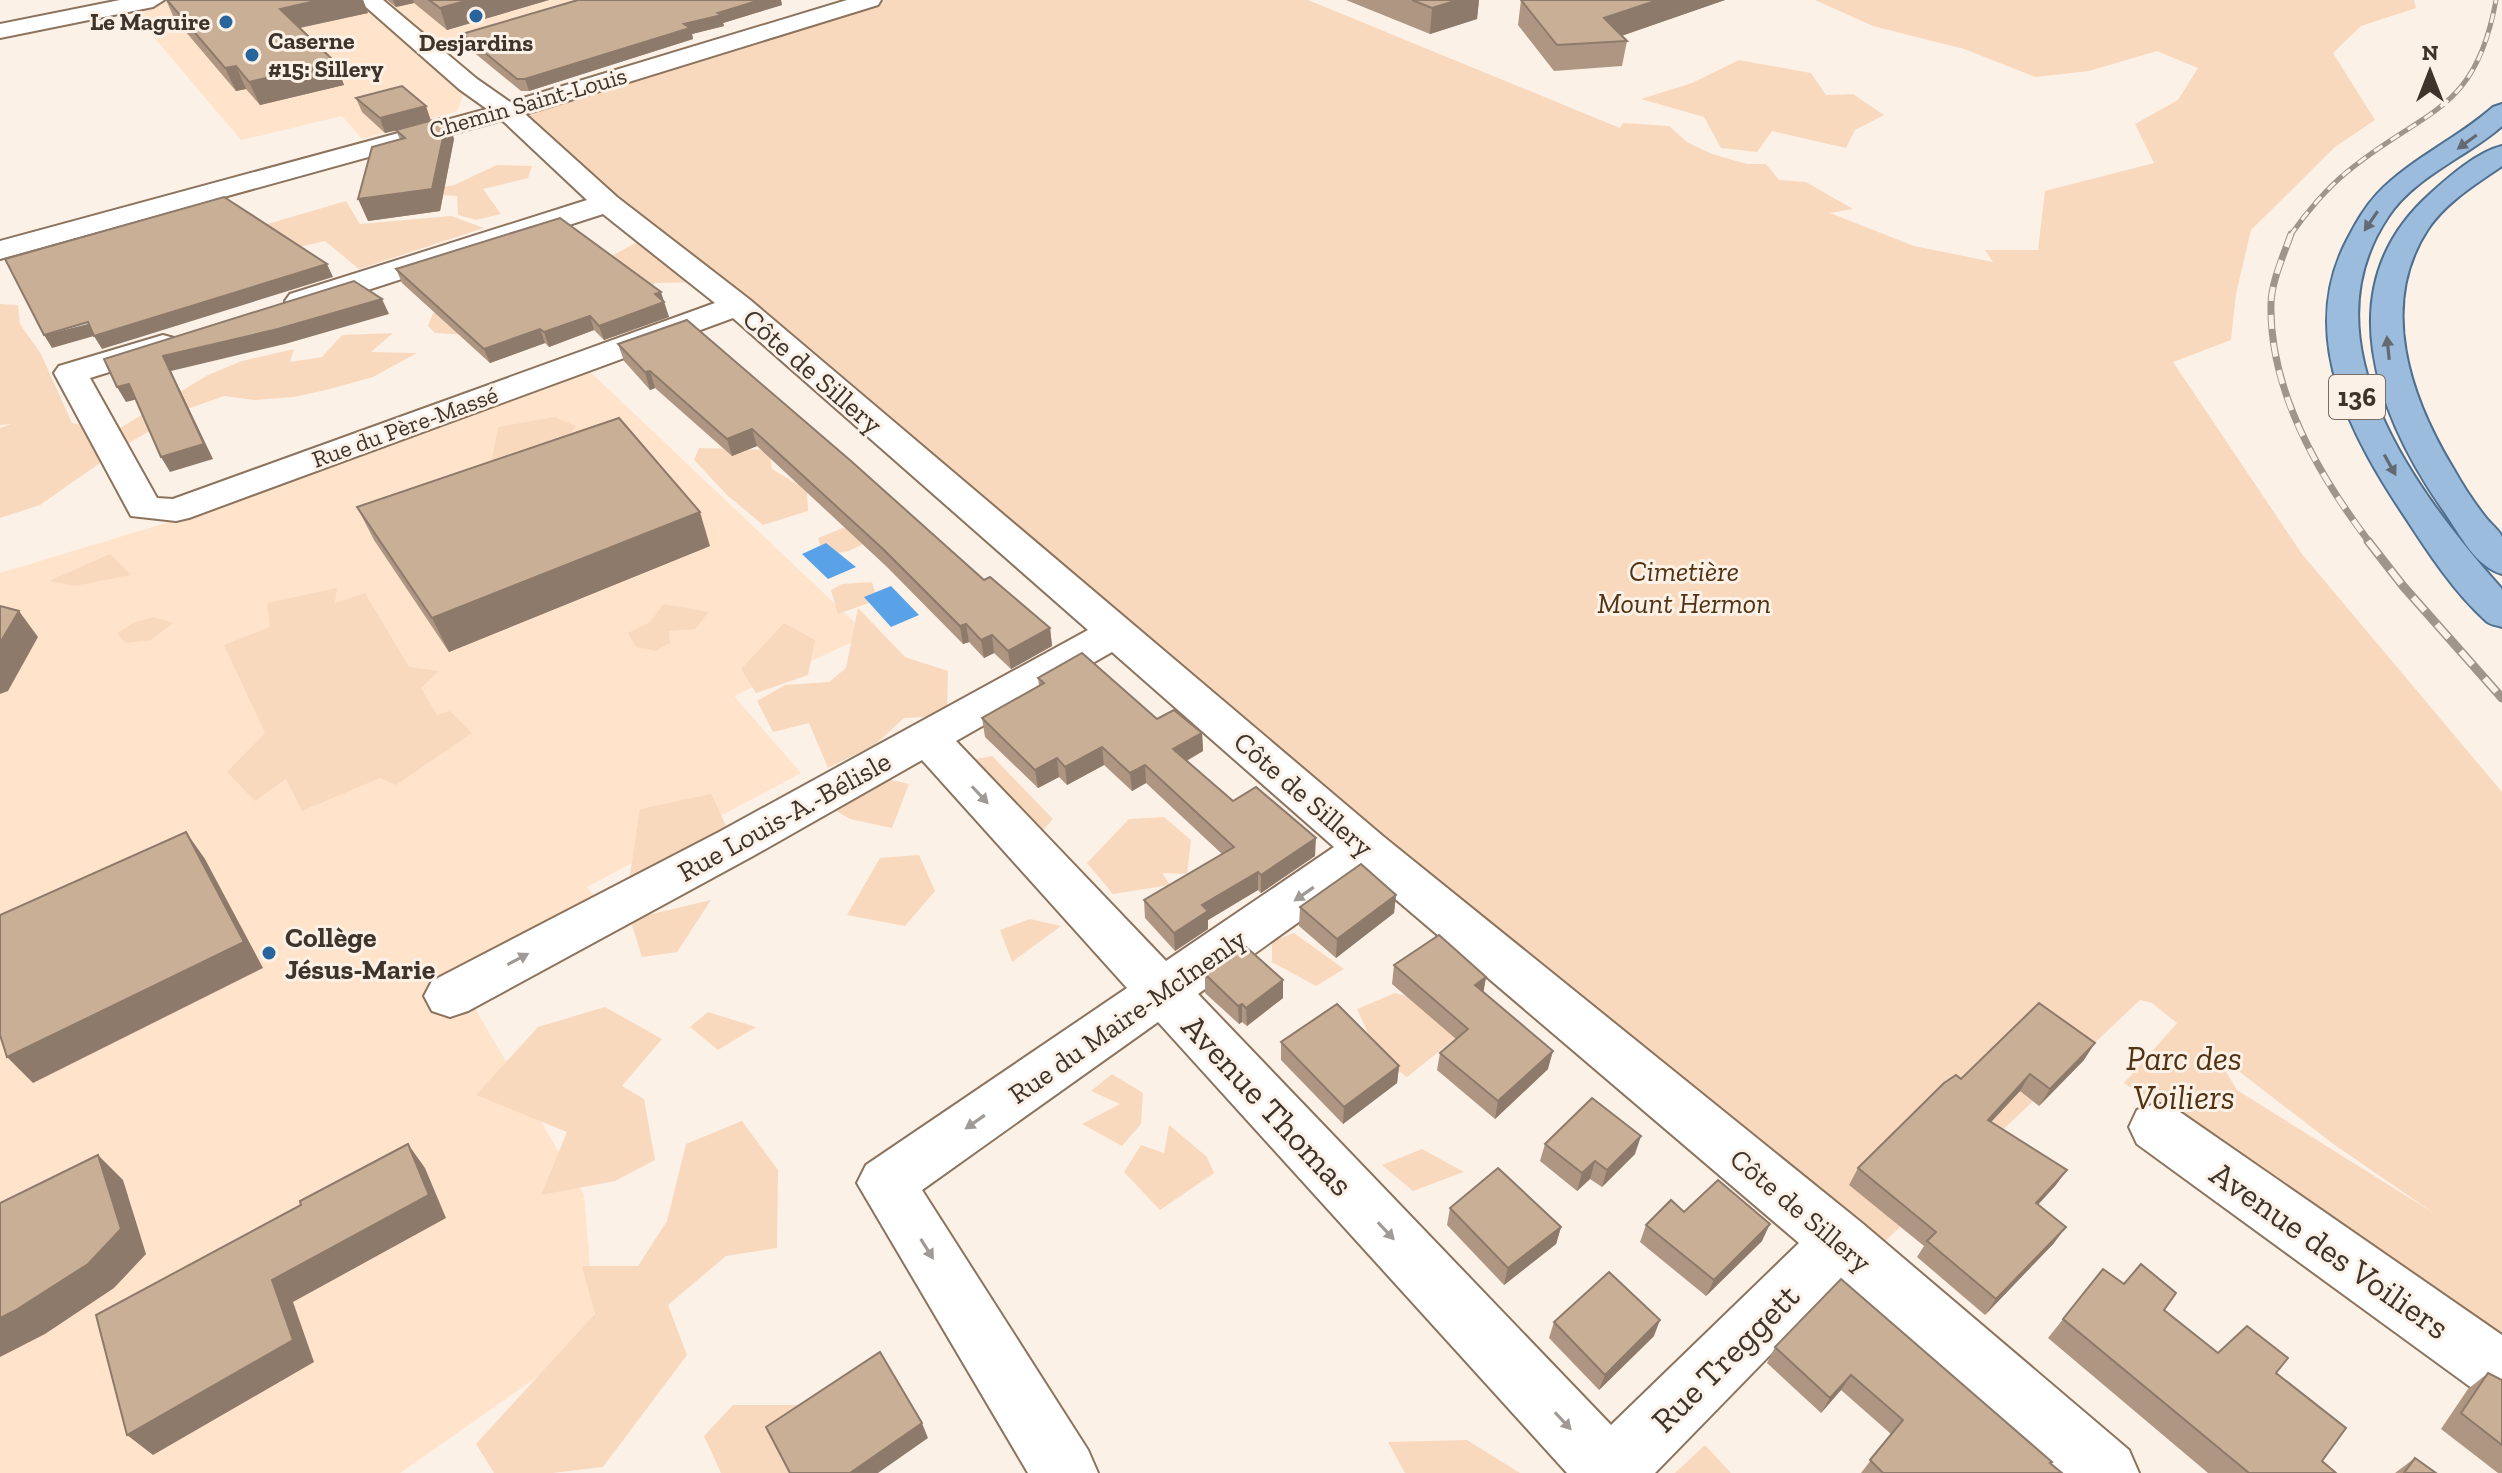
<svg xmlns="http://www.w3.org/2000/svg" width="2502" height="1473" viewBox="0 0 2502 1473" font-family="'Zilla Slab',serif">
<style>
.built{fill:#ffe3cb}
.green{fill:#f9d9be;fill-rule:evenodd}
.water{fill:#59a2e8}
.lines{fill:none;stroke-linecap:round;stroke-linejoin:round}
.minor-casing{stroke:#8c735d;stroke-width:4}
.major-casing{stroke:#4f6f8f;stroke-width:4}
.minor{fill:#fff;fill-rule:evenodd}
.major{fill:#9bbcdc;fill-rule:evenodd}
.rail-far2-casing{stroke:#a0958b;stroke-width:5}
.rail-far1-casing{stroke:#a0958b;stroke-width:7}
.rail-casing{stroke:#a0958b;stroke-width:9}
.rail-far2{stroke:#fcf1e7;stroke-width:3;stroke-dasharray:10;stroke-linecap:butt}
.rail-far1{stroke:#fcf1e7;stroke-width:5;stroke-dasharray:14;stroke-linecap:butt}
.rail{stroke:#fcf1e7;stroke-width:6;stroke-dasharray:18;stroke-linecap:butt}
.wall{fill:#ae9682}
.shaded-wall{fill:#8d7a6a}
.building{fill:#caaf97;stroke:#8d7a6a;stroke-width:2}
.oneway{fill:#646a72}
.oneway2{fill:#9f9a95}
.poi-dot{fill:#28659c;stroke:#fcf1e7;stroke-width:3}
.labels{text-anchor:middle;stroke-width:6;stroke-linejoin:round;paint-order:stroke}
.far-poi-label{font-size:24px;font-weight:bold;fill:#3f342b;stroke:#fcf1e7;text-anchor:end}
.far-street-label{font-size:24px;fill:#3f342b;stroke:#fcf1e7}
.shield{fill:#fcf1e7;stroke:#786d63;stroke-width:2}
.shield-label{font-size:26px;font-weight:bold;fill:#3f342b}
.street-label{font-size:28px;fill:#3f342b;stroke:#fcf1e7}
.park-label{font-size:28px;font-style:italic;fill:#513213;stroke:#fcf1e7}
.poi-label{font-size:28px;font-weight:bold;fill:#3f342b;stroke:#fcf1e7;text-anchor:start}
.near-park-label{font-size:34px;font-style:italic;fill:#513213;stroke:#fcf1e7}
.near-street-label{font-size:34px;fill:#3f342b;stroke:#fcf1e7}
</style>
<rect width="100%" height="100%" fill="#fcf1e7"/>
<g class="built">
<polygon points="169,0 584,0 427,47 468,84 457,111 362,139 342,116 241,140 129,8"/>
<polygon points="586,368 868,635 734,696 801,773 587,887 609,914 466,993 584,1195 596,1336 400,1473 0,1473 0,573 199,513"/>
</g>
<g class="green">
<path d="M885 0H1308L1620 128 1623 123 1669 126 1687 142 1712 154 1747 164H1766L1779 180 1806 182 1853 209 1830 213 1914 246 1993 262 1985 250H2038L2045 191 2154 163 2135 124 2178 100 2198 68 2157 51 2089 71 2035 77 1964 49 1873 26 1815 0H2414L2416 8 2361 26 2333 53 2375 120 2335 147 2251 230 2236 294 2231 340 2173 362 2302 554 2502 792V1350L2124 1083 2177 1023 2152 1003 2140 1000 1859 1266 708 282 655 283 647 290 470 335 435 333 428 326 433 313 484 307 597 264 639 241 507 111ZM2215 1053 2332 1143 2432 1212 2237 1090Z"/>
<polygon points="1739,60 1811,73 1826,95 1853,94 1884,115 1855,130 1846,148 1772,131 1757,152 1721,148 1704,117 1641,99 1692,83"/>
<polygon points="497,165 532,166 528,178 483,189 501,214 476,220 458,215 457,196 408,193 454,185"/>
<polygon points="346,201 360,224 451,216 484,228 359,269 325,241 216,266 247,230"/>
<polygon points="0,304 18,305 20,324 41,354 72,423 115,431 208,375 242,361 294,349 290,362 322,357 342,335 393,333 371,352 417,353 373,377 326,390 294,397 254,400 224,396 190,408 127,444 40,505 0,518 0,428 11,424 0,425"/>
<polygon points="555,417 576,426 560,447 491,465 498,427"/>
<polygon points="699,448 769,450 772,469 807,490 808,511 763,525 727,495 694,460"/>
<polygon points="870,517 877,537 849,551 823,555 818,538"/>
<polygon points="110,554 131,575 75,586 49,581"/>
<polygon points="872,582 877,600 838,614 831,590 842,584"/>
<polygon points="337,588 335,603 365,593 409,667 439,671 421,688 437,715 450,711 472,733 396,785 380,778 302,811 286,779 255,801 227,772 265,733 224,645 270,627 267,603"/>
<polygon points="663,604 709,612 695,629 669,631 670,643 656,651 636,647 628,633 650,622"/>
<polygon points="858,608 905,657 948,671 947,716 904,718 876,744 828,768 809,723 773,732 757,701 785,685 829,682 846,668"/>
<polygon points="154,617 173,623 151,640 125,643 117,633 135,622"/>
<polygon points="784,623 815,640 808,675 756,693 741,669"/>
<polygon points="992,756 1053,819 1019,858 929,768"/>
<polygon points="870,775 909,784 892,828 850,819 825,804"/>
<polygon points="711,794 727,828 629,881 640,809"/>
<polygon points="1164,817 1191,840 1187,874 1162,873 1170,885 1113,894 1087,863 1129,819"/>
<polygon points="919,855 935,891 905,926 847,915 880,858"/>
<polygon points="711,900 677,952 642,957 630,919"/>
<polygon points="1030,919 1061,926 1012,962 1000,930"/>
<polygon points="1294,933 1344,969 1316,986 1272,962 1272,941"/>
<polygon points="1395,993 1482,1017 1407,1077 1379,1057 1357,1009"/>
<polygon points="605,1007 662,1039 622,1086 644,1099 655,1160 615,1181 541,1195 567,1132 476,1095 538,1027"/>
<polygon points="708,1012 756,1027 718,1050 690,1027"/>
<polygon points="1112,1074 1143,1093 1141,1124 1122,1146 1082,1124 1120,1104 1091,1091"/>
<polygon points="742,1121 778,1170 777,1248 726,1256 668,1305 687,1355 603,1467 553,1473 494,1473 476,1444 595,1314 582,1266 638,1266 667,1221 686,1144"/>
<polygon points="1169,1125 1207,1157 1214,1173 1160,1210 1124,1172 1141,1145 1164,1153"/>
<polygon points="1422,1149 1464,1172 1413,1191 1382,1165"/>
<polygon points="733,1405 801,1405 821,1473 721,1473 704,1436"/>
<polygon points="1467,1440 1520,1473 1405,1473 1388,1442"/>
<polygon points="1705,1445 1731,1473 1675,1473"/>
</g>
<g class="water">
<polygon points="826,543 856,567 828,579 802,554"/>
<polygon points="891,586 919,615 891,627 864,597"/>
</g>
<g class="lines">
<defs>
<g id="minor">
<polygon points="120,0 164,0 153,7 0,38 0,24"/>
<path d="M358 0H383L477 79 510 102 847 0H881L878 5 525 114 617 197 749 299 1384 837 1862 1223 2129 1450 2139 1473H2057L1842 1281 1655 1473H1567L1158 1022 922 1190 1088 1450 1098 1473H1028L857 1183 866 1165 1127 988 922 760 753 856 468 1011 450 1017 432 1011 424 996 432 981 719 832 1088 630 733 318 189 518 176 521 131 516 54 373 59 366 163 335 174 338 179 345 174 352 90 378 157 498 173 499 715 303 603 214 312 308 301 310 290 308 285 301 290 294 587 200 502 120 0 259V241L487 109 459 89ZM1112 652 1334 847 1166 961 956 741ZM1366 874 1799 1243 1611 1425 1198 994Z"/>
<polygon points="2157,1103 2177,1110 2502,1335 2502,1403 2480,1394 2137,1144 2129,1127 2137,1110"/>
</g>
<g id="major">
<path d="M2502 104V126C2467 157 2415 176 2388 217 2303 344 2418 494 2502 589V627C2496 625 2490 625 2485 620 2455 593 2429 554 2407 520 2352 438 2296 337 2347 240 2356 223 2364 208 2377 194 2410 159 2457 139 2493 107Z"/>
<path d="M2502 146V166C2476 184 2446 202 2428 229 2378 305 2410 397 2453 468 2463 486 2474 503 2487 519 2491 524 2500 531 2502 537 2502 547 2502 564 2502 574 2476 567 2460 535 2445 513 2377 416 2326 286 2431 193 2450 176 2477 152 2502 146Z"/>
</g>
</defs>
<use href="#minor" class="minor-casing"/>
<use href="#major" class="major-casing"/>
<use href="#minor" class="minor"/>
<use href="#major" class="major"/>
<defs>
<path id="rail-far2" d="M2290 236C2305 214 2327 188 2347 172 2424 108 2475 115 2496 0"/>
<path id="rail-far1" d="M2291 234C2284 254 2271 283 2271 304 2269 391 2319 476 2370 543"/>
<polyline id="rail" points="2368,541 2403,586 2502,698"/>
</defs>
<use href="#rail-far2" class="rail-far2-casing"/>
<use href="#rail-far1" class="rail-far1-casing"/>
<use href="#rail" class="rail-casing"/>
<use href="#rail-far2" class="rail-far2"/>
<use href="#rail-far1" class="rail-far1"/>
<use href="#rail" class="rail"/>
</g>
<g class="wall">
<polygon points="166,0 363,0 368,13 300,28 335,62 344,85 260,105 246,89 236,91 174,18"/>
<polygon points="387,0 549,0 447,30 414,3 396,7"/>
<polygon points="578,0 781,0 782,5 723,23 724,26 692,34 693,39 529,91 521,91 466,46 462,34"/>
<polygon points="1346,0 1479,0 1477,19 1430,34"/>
<polygon points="1521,0 1725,0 1621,36 1627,41 1622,66 1554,71 1518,25"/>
<polygon points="356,98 431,120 447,119 454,139 440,211 368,221 400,139 396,131 385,133 362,112"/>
<polygon points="396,269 663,301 669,317 604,340 594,330 549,347 545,343 490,363 402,283"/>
<polygon points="687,320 984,580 1050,628 1052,646 1011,669 994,653 984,658 969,642 963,644 887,567 757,446 732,456 655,388 650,390 624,361 618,344"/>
<polygon points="357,507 710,546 449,652 374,540"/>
<polygon points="1038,678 1157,719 1202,733 1203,751 1187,761 1233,801 1315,856 1261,893 1258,890 1208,920 1208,929 1175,951 1145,918 1144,900 1222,854 1146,783 1132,791 1104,765 1067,785 1059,777 1038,788 985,737 982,718 1039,686"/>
<polygon points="1396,895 1394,913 1336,958 1299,926 1300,907"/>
<polygon points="1394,965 1486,977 1483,992 1548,1069 1495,1119 1437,1070 1440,1053 1456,1039 1392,984"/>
<polygon points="1205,974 1283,998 1247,1026 1242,1022 1239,1024 1205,993"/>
<polygon points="1281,1042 1399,1066 1397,1083 1343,1124 1281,1060"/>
<polygon points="2084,1060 2039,1106 2020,1091 1991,1122 2067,1170 2055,1186 2038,1205 2054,1243 1985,1315 1917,1257 1924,1246 1849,1185 1858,1168 1961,1079"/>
<polygon points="1545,1144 1635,1154 1602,1187 1590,1179 1577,1191 1540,1161"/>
<polygon points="1450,1208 1561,1227 1556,1244 1504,1285 1447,1225"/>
<polygon points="1684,1212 1762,1241 1706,1296 1640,1242 1646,1225"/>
<polygon points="2103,1269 2164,1310 2218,1353 2276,1373 2322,1461 2336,1473 2208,1473 2048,1338"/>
<polygon points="1841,1279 2050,1463 2062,1473 1861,1473 1891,1434 1841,1390 1821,1413 1767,1363 1775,1347"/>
<polygon points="1554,1322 1654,1336 1599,1390 1549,1338"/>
<polygon points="2488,1373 2502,1380 2502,1473 2498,1473 2441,1429 2468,1389"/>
<polygon points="2415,1458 2436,1473 2395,1473"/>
</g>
<g class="shaded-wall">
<polygon points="320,0 363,0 368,13 289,30 280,9"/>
<polygon points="393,0 413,0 414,3 396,7"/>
<polygon points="469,0 549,0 447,30 440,8"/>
<polygon points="760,0 781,0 782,5 723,23 724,26 692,34 693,39 529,91 525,79 684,24"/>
<polygon points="1458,0 1479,0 1477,19 1430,34 1432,8"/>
<polygon points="1658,0 1725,0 1601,43 1604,18"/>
<polygon points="335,62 344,85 260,105 249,82"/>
<polygon points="236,66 246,89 236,91 225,68"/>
<polygon points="426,106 431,121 385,133 380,118"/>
<polygon points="447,119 454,139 440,211 368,221 358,199"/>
<polygon points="327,264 333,277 102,349 94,336 52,348 44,335"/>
<polygon points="661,292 669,317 604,340 599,326 655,294"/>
<polygon points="382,299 389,314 285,344 171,371 213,459 170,472 161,457 163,356"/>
<polygon points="590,316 594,330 549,347 544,332"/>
<polygon points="540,329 545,343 490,363 484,349"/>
<polygon points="650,371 655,388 650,390 645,372"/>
<polygon points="129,384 138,399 126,402 117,387"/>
<polygon points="752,429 757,446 732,456 727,439"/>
<polygon points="700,512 710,546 449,652 432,618"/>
<polygon points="19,611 38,637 8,691 0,694 0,643"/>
<polygon points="966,624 969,642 963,644 960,626"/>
<polygon points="1050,628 1052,646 1011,669 1008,651"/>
<polygon points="992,635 994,653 984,658 981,640"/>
<polygon points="1202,733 1203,751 1174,767 1173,749"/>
<polygon points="1102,747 1104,765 1067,785 1065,767"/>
<polygon points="1057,758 1059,777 1038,788 1035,770"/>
<polygon points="1145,765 1146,783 1132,791 1130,773"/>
<polygon points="186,832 205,859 263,968 33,1083 7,1057"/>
<polygon points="1316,838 1315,856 1261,893 1261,875"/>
<polygon points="1258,872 1258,890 1208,920 1208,929 1175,951 1174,933 1202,905"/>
<polygon points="1396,895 1394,913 1336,958 1337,939"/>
<polygon points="1486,977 1483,995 1475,985"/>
<polygon points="1283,980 1283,998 1247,1026 1246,1008"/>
<polygon points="1242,1004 1242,1022 1239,1024 1238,1006"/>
<polygon points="2095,1043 2084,1060 2039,1106 2050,1089"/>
<polygon points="1553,1051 1548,1069 1495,1119 1498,1101"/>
<polygon points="1399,1066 1397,1083 1343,1124 1344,1107"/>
<polygon points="2030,1074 2020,1091 1977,1137 1988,1120"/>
<polygon points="1641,1136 1635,1154 1602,1187 1607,1170"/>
<polygon points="408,1144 425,1168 446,1218 293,1302 314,1362 153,1455 127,1435 272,1280"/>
<polygon points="98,1155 123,1180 146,1254 114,1288 45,1334 0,1357 0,1318"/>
<polygon points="1595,1161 1590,1179 1577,1191 1582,1173"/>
<polygon points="2067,1170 2055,1186 2024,1219 2036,1203"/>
<polygon points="1770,1224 1762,1241 1706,1296 1714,1280"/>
<polygon points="1561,1227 1556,1244 1504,1285 1508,1268"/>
<polygon points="2066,1227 2054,1243 1985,1315 1996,1299"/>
<polygon points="1660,1320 1654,1336 1599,1390 1605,1375"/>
<polygon points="1851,1375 1841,1390 1821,1413 1830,1398"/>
<polygon points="922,1423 928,1438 878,1473 850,1473"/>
</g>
<g class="building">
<polygon points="167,0 320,0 280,9 335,62 249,82 236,66 225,68"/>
<polygon points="429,0 469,0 440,8"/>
<polygon points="578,0 760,0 718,13 722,15 684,24 690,28 525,79 517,79 462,34"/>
<polygon points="1412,0 1458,0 1432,8"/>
<polygon points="1521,0 1658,0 1604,18 1627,41 1557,45"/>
<polygon points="402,86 426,106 380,118 356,98"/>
<polygon points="444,117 447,119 432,189 358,199 372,147 405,138 396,130"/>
<polygon points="224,197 327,264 94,336 88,322 44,335 5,259"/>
<polygon points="560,218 661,292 655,294 664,302 599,326 590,316 544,332 540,329 484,349 396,269"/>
<polygon points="354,281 382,299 278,329 163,356 204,444 161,457 129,384 117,387 104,359"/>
<polygon points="687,320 851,461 984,580 990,577 1050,628 1008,651 992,635 981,640 966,624 960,626 883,549 752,429 727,439 650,371 645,372 618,344"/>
<polygon points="619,418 700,512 432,618 357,507"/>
<polygon points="0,606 19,611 0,643"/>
<polygon points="1082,653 1157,719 1174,710 1202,733 1173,749 1233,801 1256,787 1316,838 1261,875 1258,872 1202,905 1208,911 1174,933 1144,900 1234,847 1145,765 1130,773 1102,747 1065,767 1057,758 1035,770 982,718 1044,683 1038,678"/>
<polygon points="186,832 244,942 7,1057 0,1035 0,915"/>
<polygon points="1361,864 1396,895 1337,939 1300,907"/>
<polygon points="1439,935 1486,977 1475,985 1553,1051 1498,1101 1440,1053 1468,1029 1394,965"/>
<polygon points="1245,946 1283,980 1246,1008 1242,1004 1238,1006 1205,974"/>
<polygon points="2039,1003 2095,1043 2050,1089 2030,1074 1988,1120 2067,1170 2036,1203 2066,1227 1996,1299 1927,1241 1936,1232 1858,1168 1944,1083 1956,1075 1961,1079"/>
<polygon points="1337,1004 1399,1066 1344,1107 1281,1042"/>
<polygon points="1592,1098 1641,1136 1607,1170 1595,1161 1582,1173 1545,1144"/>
<polygon points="408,1144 429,1195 272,1280 293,1340 127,1435 96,1315 301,1205 300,1201"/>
<polygon points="98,1155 121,1229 88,1264 16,1310 0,1318 0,1203"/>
<polygon points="1498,1168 1561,1227 1508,1268 1450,1208"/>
<polygon points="1718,1180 1770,1224 1714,1280 1646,1225 1671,1200 1684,1212"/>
<polygon points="2141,1264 2176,1293 2164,1310 2218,1353 2247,1326 2288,1358 2276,1373 2346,1428 2322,1461 2336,1473 2249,1473 2063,1319 2103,1269 2124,1284"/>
<polygon points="1609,1272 1660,1320 1605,1375 1554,1322"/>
<polygon points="1841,1279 2052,1462 2050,1463 2062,1473 1883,1473 1870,1460 1903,1420 1851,1375 1830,1398 1775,1347"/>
<polygon points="880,1352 922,1423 850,1473 790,1473 766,1427"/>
<polygon points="2488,1373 2502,1380 2502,1445 2461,1413"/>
<polygon points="2415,1458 2436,1473 2404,1473"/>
</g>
<defs><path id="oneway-solid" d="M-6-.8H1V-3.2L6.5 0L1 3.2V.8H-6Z" transform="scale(2)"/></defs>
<g class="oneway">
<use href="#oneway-solid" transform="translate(2467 142) rotate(144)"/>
<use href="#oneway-solid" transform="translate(2371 221) rotate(124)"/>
<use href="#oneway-solid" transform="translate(2388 348) rotate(-96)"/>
<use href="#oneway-solid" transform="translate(2390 465) rotate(61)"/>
</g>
<g class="oneway2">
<use href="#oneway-solid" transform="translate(980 795) rotate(47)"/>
<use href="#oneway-solid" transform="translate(1304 894) rotate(145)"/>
<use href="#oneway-solid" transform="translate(518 959) rotate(-28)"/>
<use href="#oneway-solid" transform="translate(975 1122) rotate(145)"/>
<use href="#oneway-solid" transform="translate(1386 1231) rotate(47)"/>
<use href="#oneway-solid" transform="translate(927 1249) rotate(58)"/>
<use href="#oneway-solid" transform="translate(1563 1421) rotate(47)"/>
</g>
<g class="poi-dot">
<circle cx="476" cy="16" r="8"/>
<circle cx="226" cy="22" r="8"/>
<circle cx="252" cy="55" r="8"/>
<circle cx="269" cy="953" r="8"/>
</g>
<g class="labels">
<g class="far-poi-label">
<text x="210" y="30">Le Maguire</text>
<text x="268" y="49" text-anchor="start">Caserne<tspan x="268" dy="28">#15: Sillery</tspan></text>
<text x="476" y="51" text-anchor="middle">Desjardins</text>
</g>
<g class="far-street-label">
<text transform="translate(528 103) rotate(-16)" y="8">Chemin Saint-Louis</text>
<text transform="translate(405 427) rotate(-20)" y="8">Rue du Père-Massé</text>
</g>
<rect class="shield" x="2329" y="375" width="56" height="44" rx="6"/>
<g class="shield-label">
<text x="2357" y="406">136</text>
</g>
<g class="street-label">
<text transform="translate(813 371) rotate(41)" y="10">Côte de Sillery</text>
<text transform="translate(1304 794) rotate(41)" y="10">Côte de Sillery</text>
<text transform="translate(784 816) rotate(-29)" y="10">Rue Louis-A.-Bélisle</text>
<text transform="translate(1127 1016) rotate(-35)" y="10">Rue du Maire-McInenly</text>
<text transform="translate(1801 1210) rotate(40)" y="10">Côte de Sillery</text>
</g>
<g class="park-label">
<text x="1684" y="581">Cimetière<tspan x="1684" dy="32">Mount Hermon</tspan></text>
</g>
<g class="poi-label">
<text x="285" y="947">Collège<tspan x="285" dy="32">Jésus-Marie</tspan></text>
</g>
<g class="near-park-label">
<text x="2184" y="1070">Parc des<tspan x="2184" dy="39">Voiliers</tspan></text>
</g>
<g class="near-street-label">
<text transform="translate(1268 1105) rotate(47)" y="12">Avenue Thomas</text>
<text transform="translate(2330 1250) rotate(35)" y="12">Avenue des Voiliers</text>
<text transform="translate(1725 1358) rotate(-45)" y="12">Rue Treggett</text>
</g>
</g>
<g transform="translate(2430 72)" stroke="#fcf1e7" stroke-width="6" paint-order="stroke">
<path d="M0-6L14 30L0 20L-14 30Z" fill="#3f342b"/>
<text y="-12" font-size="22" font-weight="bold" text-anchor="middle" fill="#3f342b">N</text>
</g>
</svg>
